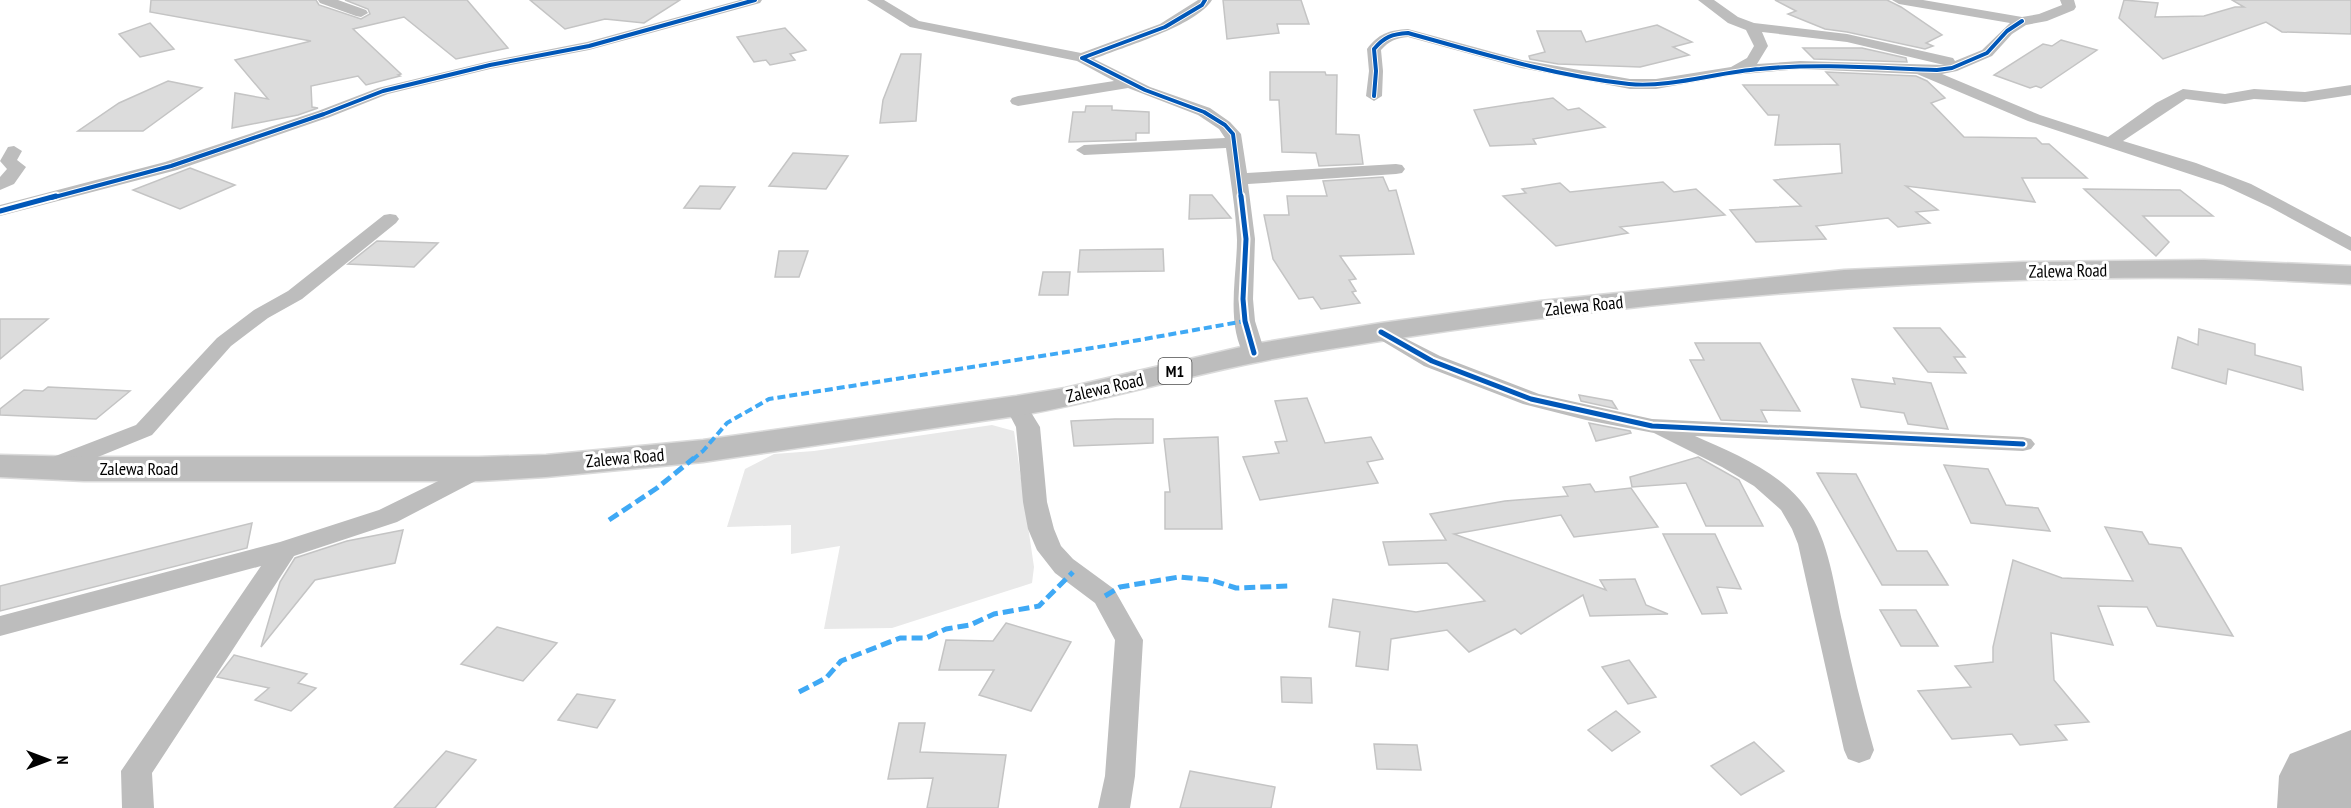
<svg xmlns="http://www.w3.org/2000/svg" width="2351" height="808" viewBox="0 0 2351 808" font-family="'PT Sans Narrow',sans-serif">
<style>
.green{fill:#e9e9e9}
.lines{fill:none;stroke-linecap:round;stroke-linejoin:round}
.river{fill:#bbb;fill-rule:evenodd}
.building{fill:#dcdcdc;stroke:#c4c4c4;stroke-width:1.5}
.trunk-casing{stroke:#dbdbdb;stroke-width:3}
.minor{fill:#bdbdbd;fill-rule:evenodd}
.trunk{fill:#bdbdbd;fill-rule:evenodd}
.quiet-far1{stroke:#3fa9f5;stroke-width:4;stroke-dasharray:8 4;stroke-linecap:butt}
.quiet{stroke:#3fa9f5;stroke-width:5;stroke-dasharray:11 5;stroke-linecap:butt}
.cycleway-far1-casing{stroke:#fff;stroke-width:6}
.cycleway-casing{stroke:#fff;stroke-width:9}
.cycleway-far1{stroke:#0057b8;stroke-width:4}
.cycleway{stroke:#0057b8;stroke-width:5}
.labels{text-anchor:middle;stroke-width:6;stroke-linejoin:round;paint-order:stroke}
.shield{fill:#fff;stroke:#4c4c4c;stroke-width:1.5}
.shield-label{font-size:16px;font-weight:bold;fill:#000}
.street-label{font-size:18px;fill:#000;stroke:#fff}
</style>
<rect width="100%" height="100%" fill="#fff"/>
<polygon class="green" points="992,425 1014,431 1034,567 1032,583 892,628 824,629 840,546 791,554 791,525 727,527 745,469 774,454 814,451"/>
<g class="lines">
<polygon class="river" points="2351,730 2351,808 2277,808 2279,776 2290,754"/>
</g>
<g class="building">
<polygon points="151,0 316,0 319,5 361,19 370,14 368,9 345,0 467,0 508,48 456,59 404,17 353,29 401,74 398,75 400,76 366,85 358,76 311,86 312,107 318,108 298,115 232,128 235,93 268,99 235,60 311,41 150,12"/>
<polygon points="530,0 680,0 644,23 605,19 565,29"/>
<polygon points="1223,0 1301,0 1309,24 1277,24 1279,33 1227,39"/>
<polygon points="1775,0 1887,0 1901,7 1942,35 1926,43 1933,46 1925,49 1847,32 1825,29 1788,14 1796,11"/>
<polygon points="2124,0 2158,3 2155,17 2204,16 2235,7 2244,7 2232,0 2351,0 2351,34 2282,32 2266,22 2163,59 2119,18"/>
<polygon points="150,23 174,49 140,57 119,34"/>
<polygon points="1657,25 1692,42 1673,47 1689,55 1640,67 1558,64 1530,59 1529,56 1545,52 1537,31 1581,31 1586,42"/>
<polygon points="785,28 806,50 790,54 795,60 770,65 766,60 754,62 737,37"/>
<polygon points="2061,40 2097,50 2041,88 2036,86 2030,88 1994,75 2043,44 2052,46"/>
<polygon points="1803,48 1862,48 1906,58 1907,62 1814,59"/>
<polygon points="901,54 921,54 916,121 880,123 883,100"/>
<polygon points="1270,72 1325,72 1326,75 1337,75 1336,134 1359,135 1363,164 1319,166 1316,153 1282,152 1279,100 1270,100"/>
<polygon points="1826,72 1916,76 1927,81 1945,98 1931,103 1964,137 2036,138 2042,144 2049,144 2087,178 2022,178 2035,202 1906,186 1938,210 1916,212 1930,223 1898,227 1888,218 1816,226 1826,239 1756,242 1730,210 1801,206 1774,180 1842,173 1840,144 1775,145 1779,115 1768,115 1743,85 1838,85"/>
<polygon points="168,81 202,88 143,131 78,131 119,103"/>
<polygon points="1553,98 1568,110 1579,108 1605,127 1533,139 1536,144 1490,146 1474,110"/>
<polygon points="1086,106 1112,106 1112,110 1149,112 1149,133 1136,133 1136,140 1069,142 1073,112 1085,112"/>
<polygon points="793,153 848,156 826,189 769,186"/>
<polygon points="190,168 235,185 180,209 133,190"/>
<polygon points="1383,177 1389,191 1396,190 1414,254 1340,256 1356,279 1349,280 1356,291 1352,292 1360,303 1321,309 1313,297 1299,299 1273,259 1264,215 1289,215 1287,196 1327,196 1323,181"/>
<polygon points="1663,182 1674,192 1696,189 1725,215 1620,227 1628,233 1556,246 1503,196 1526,193 1522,189 1560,183 1570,192"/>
<polygon points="700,186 735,187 720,209 684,208"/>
<polygon points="2084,189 2180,190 2213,216 2143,216 2169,242 2156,256"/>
<polygon points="1190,195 1212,195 1231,218 1189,219"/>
<polygon points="377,241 438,243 414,267 348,264"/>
<polygon points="1163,249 1164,271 1078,272 1080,250"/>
<polygon points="779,251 808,251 799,277 775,277"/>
<polygon points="1043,272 1070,272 1068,295 1039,295"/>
<polygon points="0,319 48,319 0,359"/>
<polygon points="1894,328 1940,328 1965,357 1954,357 1966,373 1928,372"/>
<polygon points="2199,329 2255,344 2255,355 2301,367 2303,390 2228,369 2226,384 2172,368 2178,337 2198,345"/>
<polygon points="1695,343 1760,343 1800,411 1761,410 1767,422 1721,420 1690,360 1704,360"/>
<polygon points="1893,378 1931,383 1948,429 1908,424 1904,413 1861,407 1852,379 1895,384"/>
<polygon points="48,387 130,391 96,419 0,415 0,409 24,390 43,391"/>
<polygon points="1579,395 1612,401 1617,409 1581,401"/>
<polygon points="1307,398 1325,443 1371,437 1383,459 1367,462 1378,483 1260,500 1243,457 1279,453 1275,442 1287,441 1275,401"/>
<polygon points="1115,419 1153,419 1153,443 1074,446 1071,421"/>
<polygon points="1589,423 1630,431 1631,433 1596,441"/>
<polygon points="1218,437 1222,529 1165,529 1165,492 1170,492 1164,439"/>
<polygon points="1698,457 1739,480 1763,526 1706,526 1686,483 1632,487 1630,477"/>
<polygon points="1944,465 1988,469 2006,505 2038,508 2050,531 1971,523"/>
<polygon points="1817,473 1856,474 1897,551 1927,551 1948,585 1882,585"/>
<polygon points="1590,484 1595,492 1631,488 1658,527 1574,537 1561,515 1454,534 1606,590 1600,580 1635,579 1646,605 1668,614 1590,616 1583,595 1521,634 1515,629 1469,652 1447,630 1391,639 1388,670 1356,666 1360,632 1329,627 1333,599 1416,612 1485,601 1447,563 1389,565 1383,542 1446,540 1430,514 1505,501 1568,496 1563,487"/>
<polygon points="252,523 247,548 0,611 0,586"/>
<polygon points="2105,527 2142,532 2149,544 2181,548 2233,636 2157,626 2147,607 2098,606 2113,645 2051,633 2054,680 2089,722 2055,725 2067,740 2020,745 2012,734 1952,739 1918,691 1971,687 1955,666 1993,662 1993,647 2013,560 2062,578 2133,581"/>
<polygon points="403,530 395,563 315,580 261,647 280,582 295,558 347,541"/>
<polygon points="1663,534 1715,534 1741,589 1717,587 1727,613 1702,614"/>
<polygon points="1880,610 1916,610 1938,646 1901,646"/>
<polygon points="1006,623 1071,642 1031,711 979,695 994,670 939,670 946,640 993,641"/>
<polygon points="497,627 557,643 523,681 461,664"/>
<polygon points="234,655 307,674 298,683 316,688 291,711 255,700 269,688 217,677"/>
<polygon points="1629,660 1656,697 1628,704 1602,667"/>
<polygon points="1281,677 1311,678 1312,703 1282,702"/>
<polygon points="577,694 615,700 597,728 558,720"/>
<polygon points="1616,711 1640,732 1612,751 1588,730"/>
<polygon points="899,723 925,723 920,752 1006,755 998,808 927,808 933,778 888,779"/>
<polygon points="1754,742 1784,771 1741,795 1711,766"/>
<polygon points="1374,744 1417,745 1421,770 1377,769"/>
<polygon points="446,751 476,760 435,808 394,808"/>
<polygon points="1190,771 1275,787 1271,808 1180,808"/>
</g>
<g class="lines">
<defs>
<path id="trunk" d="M2204 260 2351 266V284C2302 282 2252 278 2202 278 1927 275 1652 299 1380 341 1338 348 1295 354 1253 363 1174 379 1096 403 1016 416L703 462 546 477 479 481H84L0 477V455L84 457H479L546 455 703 440 1016 396 1065 388 1254 344 1381 323 1540 301 1844 270 2023 262Z"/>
</defs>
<use href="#trunk" class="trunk-casing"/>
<g class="minor">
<polygon points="318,0 338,0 366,10 368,13 361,17 356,16 320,3"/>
<polygon points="740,0 762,0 760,3 589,50 490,69 388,94 330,117 177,170 0,216 0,205 165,162 318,111 378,88 490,61 587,42"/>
<path d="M867 0H884L919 21 1081 53 1160 24 1198 0H1212C1196 26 1123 47 1094 59L1150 87 1210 108 1230 122 1241 134 1247 173 1396 164 1402 165 1405 169 1402 173 1396 174 1248 184 1255 239 1253 299 1255 321 1265 353 1262 358 1254 359 1246 358C1225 326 1237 275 1237 240 1236 210 1230 178 1226 148L1084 155 1076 150 1084 145 1225 138 1219 129 1198 115 1128 88 1018 106 1012 104 1010 101 1012 98 1018 96 1114 81 1077 61 910 27Z"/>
<path d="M1698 0H1714L1738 17 1754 23 1847 34 1953 58 1955 61 1982 50 2010 23 1899 4 1892 0H1923L2022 17 2039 14 2062 5 2060 0H2074L2076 7 2074 10 2047 21 2026 25 2012 34 1992 56 1957 71 1942 74 2040 115 2108 137 2156 103 2183 89 2225 94 2254 89 2305 92 2351 85V95L2305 102 2254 99 2225 104 2186 99 2123 141 2196 163 2251 184 2351 237V251L2270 207 2223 185 2028 121 1917 74 1800 69 1733 75 1656 89H1630L1521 68 1408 37C1396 38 1389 41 1381 50L1383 71 1382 96 1374 101 1366 96 1369 71 1367 49C1378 34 1389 30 1408 29L1522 60 1630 79H1656L1731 67 1747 58 1754 46 1746 30 1728 23ZM1762 32 1847 42 1944 65 1800 61 1757 64 1768 46Z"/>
<polygon points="14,146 22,151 17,160 26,167 14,184 0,190 0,177 7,169 0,161 8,147"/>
<polygon points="390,214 396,215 399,219 396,223 302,299 268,318 231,346 152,435 56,474 48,476 40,474 36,468 40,462 136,425 217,338 254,310 288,291 384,215"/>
<path d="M1381 326 1440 356 1539 394 1652 419 2023 437 2031 439 2035 444 2031 449 2023 451 1695 436C1731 452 1774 469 1800 500 1829 534 1833 583 1843 625 1852 667 1862 709 1874 750L1870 759 1859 763 1848 759 1844 750 1798 544 1792 529 1781 510 1754 486 1722 467 1654 433 1586 420 1523 404 1424 366 1374 336 1371 332 1374 328Z"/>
<polygon points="1016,399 1024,401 1040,427 1047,502 1054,529 1061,546 1073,559 1114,589 1143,640 1135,776 1130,808 1098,808 1105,776 1115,640 1095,603 1055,573 1037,550 1028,529 1023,502 1016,427 1005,406 1008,401"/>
<polygon points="479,461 487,463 491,469 487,475 397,522 294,556 152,773 154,808 122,808 121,771 261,566 0,636 0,616 280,542 379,510"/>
</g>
<use href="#trunk" class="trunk"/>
<polyline class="quiet-far1" points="692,460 703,451 727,423 769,399 1111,345 1245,321"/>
<g class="quiet">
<polyline points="609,520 657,488 694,458"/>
<polyline points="1105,596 1120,587 1179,577 1211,580 1236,588 1290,586"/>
<polyline points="799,692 826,678 841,661 900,638 926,638 946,629 970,625 994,614 1039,606 1073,572"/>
</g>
<defs>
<g id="cycleway-far1">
<polyline points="1205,0 1202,5 1165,27 1082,58 1145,90 1204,112 1225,125 1233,134 1241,198"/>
<path d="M1374 96 1376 71 1374 49C1384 37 1392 34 1408 33 1480 53 1555 76 1629 84 1670 88 1718 72 1760 69 1819 63 1878 68 1937 70L1952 68 1987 53 2007 31 2022 21"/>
<polyline points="51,198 171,166 324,114 383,91 490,65 589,46 755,0"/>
</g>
<g id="cycleway">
<polyline points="1241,196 1246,239 1243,299 1245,321 1254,353"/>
<polyline points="0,211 56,196"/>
<polyline points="1381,332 1432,361 1531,399 1652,426 2023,444"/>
</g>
</defs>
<use href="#cycleway-far1" class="cycleway-far1-casing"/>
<use href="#cycleway" class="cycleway-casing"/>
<use href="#cycleway-far1" class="cycleway-far1"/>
<use href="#cycleway" class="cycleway"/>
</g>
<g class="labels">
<rect class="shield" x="1158.5" y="358" width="33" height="26" rx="4.5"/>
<g class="shield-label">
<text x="1175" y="377">M1</text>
</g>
<g class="street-label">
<text transform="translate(2068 271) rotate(-1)" y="6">Zalewa Road</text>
<text transform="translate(1584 306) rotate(-6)" y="6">Zalewa Road</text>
<text transform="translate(1105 388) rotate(-13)" y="6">Zalewa Road</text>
<text transform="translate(625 458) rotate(-5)" y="6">Zalewa Road</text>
<text x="139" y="475">Zalewa Road</text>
</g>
</g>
<g transform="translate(48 760) rotate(90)" stroke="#ffffff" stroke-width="4.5" paint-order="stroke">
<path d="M0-4.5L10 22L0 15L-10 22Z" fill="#000000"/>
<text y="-9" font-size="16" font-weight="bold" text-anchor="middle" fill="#000000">N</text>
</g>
</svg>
